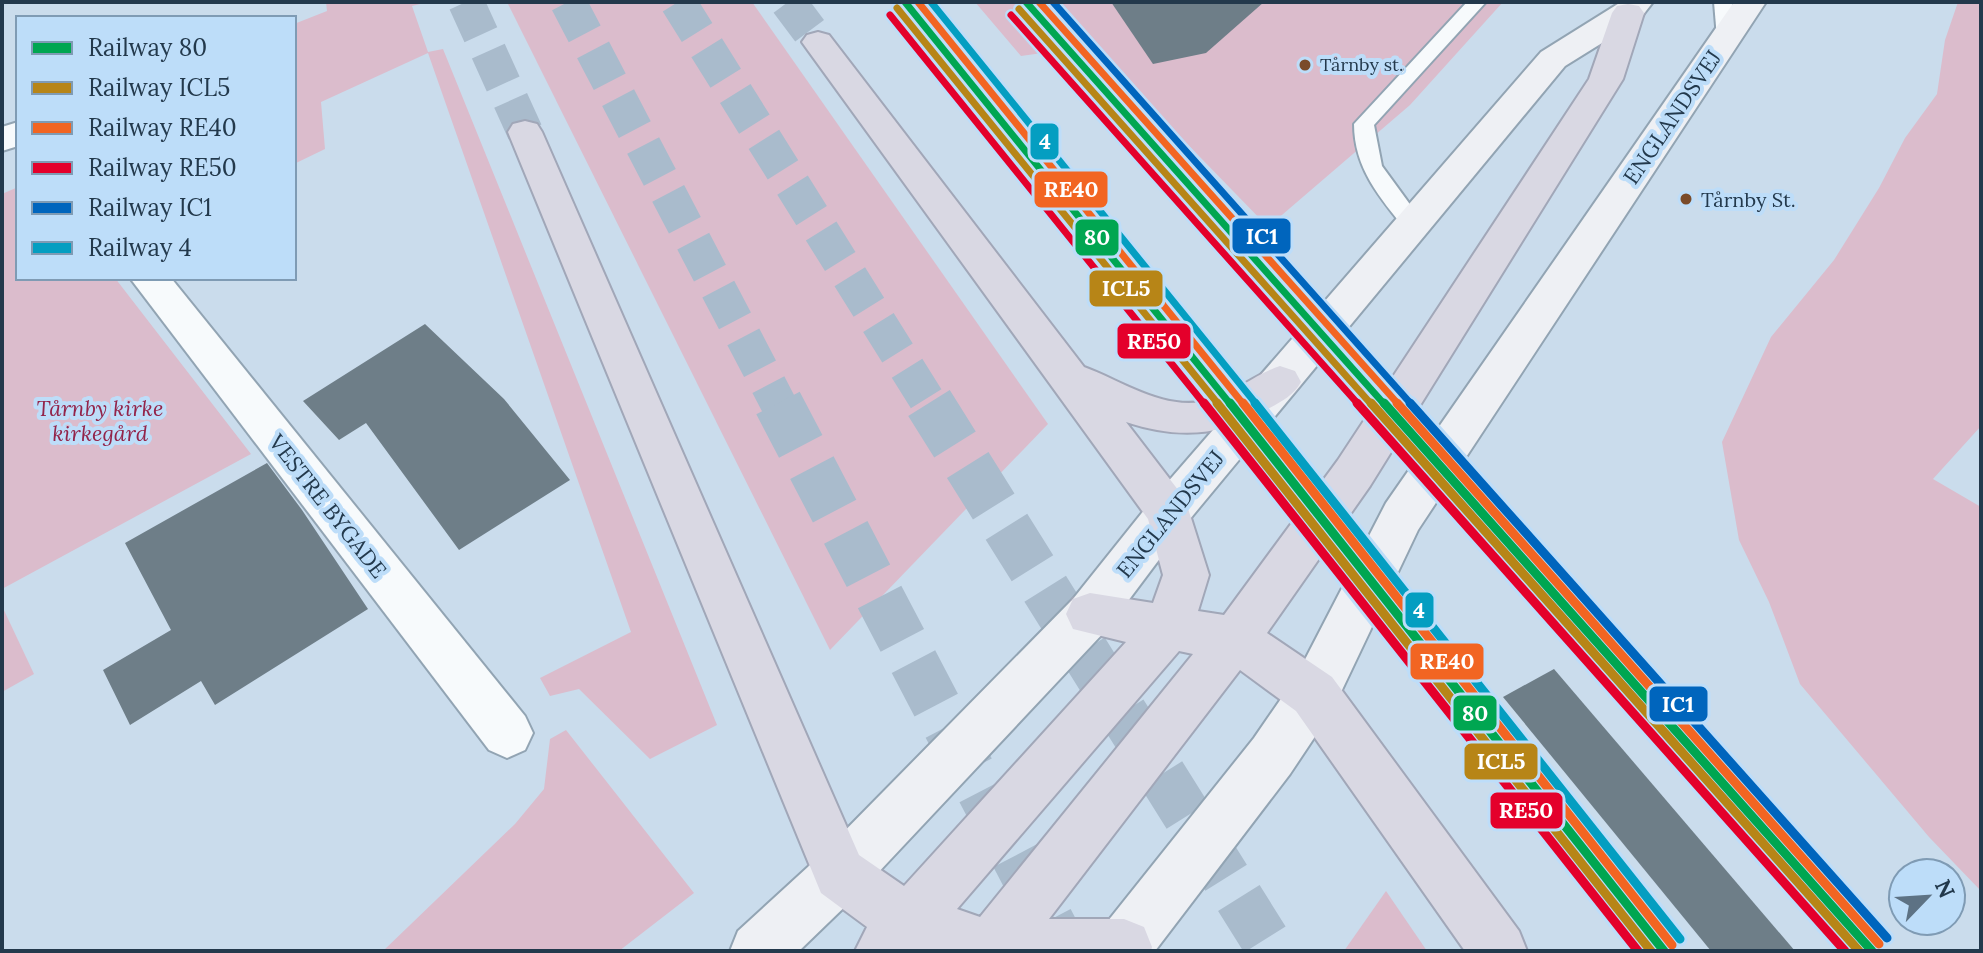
<svg xmlns="http://www.w3.org/2000/svg" width="1983" height="953" viewBox="0 0 1983 953" font-family="Lora,serif">
<style>
.green{fill:#dbbccc}
.building{fill:#6e7e88}
.lines{fill:none;stroke-linecap:round;stroke-linejoin:round}
.highway-tunnel-far1{stroke:#a9bbcc;stroke-width:36;stroke-dasharray:36 18;stroke-linecap:butt}
.highway-tunnel{stroke:#a9bbcc;stroke-width:49;stroke-dasharray:49 24;stroke-linecap:butt}
.lane-casing{stroke:#92a4b3;stroke-width:4}
.street-casing{stroke:#92a4b3;stroke-width:4}
.secondary-casing{stroke:#92a4b3;stroke-width:4}
.highway-casing{stroke:#a1a7b8;stroke-width:4}
.lane{fill:#f7fafc;fill-rule:evenodd}
.street{fill:#f7fafc;fill-rule:evenodd}
.secondary{fill:#eef0f4;fill-rule:evenodd}
.highway{fill:#d9d8e3;fill-rule:evenodd}
.rail-1-far1-casing{stroke:#bdddf9;stroke-width:12}
.rail-1-casing{stroke:#bdddf9;stroke-width:15}
.rail-2-far1-casing{stroke:#bdddf9;stroke-width:12}
.rail-2-casing{stroke:#bdddf9;stroke-width:15}
.rail-3-far1-casing{stroke:#bdddf9;stroke-width:12}
.rail-3-casing{stroke:#bdddf9;stroke-width:15}
.rail-4-far1-casing{stroke:#bdddf9;stroke-width:12}
.rail-4-casing{stroke:#bdddf9;stroke-width:15}
.rail-5-far1-casing{stroke:#bdddf9;stroke-width:12}
.rail-5-casing{stroke:#bdddf9;stroke-width:15}
.rail-6-far1-casing{stroke:#bdddf9;stroke-width:12}
.rail-6-casing{stroke:#bdddf9;stroke-width:15}
.rail-1-far1{stroke:#00a651;stroke-width:7}
.rail-1{stroke:#00a651;stroke-width:9}
.rail-2-far1{stroke:#b78517;stroke-width:7}
.rail-2{stroke:#b78517;stroke-width:9}
.rail-3-far1{stroke:#f26522;stroke-width:7}
.rail-3{stroke:#f26522;stroke-width:9}
.rail-4-far1{stroke:#e4002b;stroke-width:7}
.rail-4{stroke:#e4002b;stroke-width:9}
.rail-5-far1{stroke:#0065bd;stroke-width:7}
.rail-5{stroke:#0065bd;stroke-width:9}
.rail-6-far1{stroke:#049ec1;stroke-width:7}
.rail-6{stroke:#049ec1;stroke-width:9}
.bus-dot{fill:#7a4b2a;stroke:#bdddf9;stroke-width:3}
.labels{text-anchor:middle;stroke-width:8;stroke-linejoin:round;paint-order:stroke}
.far-bus-label{font-size:18px;fill:#23394c;stroke:#bdddf9;text-anchor:start}
.bus-label{font-size:20px;fill:#23394c;stroke:#bdddf9;text-anchor:start}
.street-label{font-size:22px;fill:#23394c;stroke:#bdddf9}
.park-label{font-size:22px;font-style:italic;fill:#93244a;stroke:#bdddf9}
.line-badge{stroke:#bdddf9;stroke-width:3}
.badge-label{font-size:22px;text-anchor:middle;font-weight:bold;fill:#fff}
</style>
<rect width="100%" height="100%" fill="#cadcec"/>
<g class="green">
<polygon points="326,2 428,2 412,6 428,52 443,49 717,725 650,759 579,689 550,696 540,678 631,632 428,53 321,102 325,149 294,164 294,24 327,11"/>
<polygon points="507,2 752,2 1048,424 830,650"/>
<polygon points="975,2 1503,2 1410,105 1268,227 1092,46 1021,56"/>
<polygon points="1958,2 1981,2 1981,426 1933,479 1981,507 1981,891 1929,837 1800,684 1769,602 1739,540 1722,442 1771,337 1834,260 1879,188 1905,138 1937,94 1945,40"/>
<polygon points="18,187 18,278 115,278 251,454 2,589 2,194"/>
<polygon points="2,606 34,674 2,692"/>
<polygon points="566,730 694,893 619,951 383,951 515,824 544,789 550,739"/>
<polygon points="1386,891 1427,951 1344,951"/>
</g>
<g class="building">
<polygon points="1111,2 1264,2 1206,53 1153,64"/>
<polygon points="425,324 504,399 570,480 459,550 366,423 339,440 303,401"/>
<polygon points="267,463 302,510 368,609 215,705 201,681 130,725 103,670 171,630 125,543"/>
<polygon points="1554,669 1795,951 1711,951 1503,697"/>
</g>
<g class="lines">
<g class="highway-tunnel-far1">
<polyline points="466,2 525,132"/>
<polyline points="568,2 779,405"/>
<polyline points="678,2 930,405"/>
<polyline points="788,2 818,42"/>
</g>
<g class="highway-tunnel">
<polyline points="778,403 1065,951"/>
<polyline points="929,403 1272,951"/>
</g>
<defs>
<g id="lane">
<path d="M1467 2H1486L1374 125 1382 166 1425 225 1422 230H1406C1380 198 1354 168 1354 124Z"/>
<polygon points="1714,2 1732,2 1735,38 1733,42 1719,42 1717,38"/>
</g>
<g id="street">
<polygon points="18,122 18,146 2,151 2,127"/>
<polygon points="130,278 171,278 525,716 533,733 525,750 507,758 489,750"/>
</g>
<g id="secondary">
<polygon points="1621,2 1653,2 1639,20 1565,66 1185,525 1107,629 859,893 799,951 730,951 738,931 821,855 1073,599 1153,499 1541,52"/>
<polygon points="1734,2 1766,2 1418,530 1332,711 1290,774 1155,951 1092,951 1100,931 1254,738 1296,677 1386,503"/>
</g>
<path id="highway" d="M1628 4 1639 6 1644 13 1623 79 1370 486 1267 633 1332 677 1519 931 1527 951H1465L1296 711 1240 670 1049 919H1124L1144 927 1152 947 1151 951H855L867 927 821 893 508 132 513 124 525 121 537 124 542 132 859 855 904 886 1126 642 1073 629 1066 614 1073 599 1090 593 1153 603 1163 575 1148 519 807 49 802 42 807 35 818 32 829 35 1084 367C1125 382 1167 414 1214 399 1237 391 1256 374 1280 366L1295 371 1301 382C1293 396 1282 401 1268 409 1220 437 1178 439 1126 422L1185 499 1209 575 1198 611 1224 615 1338 460 1589 79 1612 13 1617 6ZM1179 651 1193 654 980 917 957 909Z"/>
</defs>
<use href="#lane" class="lane-casing"/>
<use href="#street" class="street-casing"/>
<use href="#secondary" class="secondary-casing"/>
<use href="#highway" class="highway-casing"/>
<use href="#lane" class="lane"/>
<use href="#street" class="street"/>
<use href="#secondary" class="secondary"/>
<use href="#highway" class="highway"/>
<defs>
<g id="rail-1-far1">
<polyline points="905,2 1231,405"/>
<polyline points="1026,2 1385,405"/>
</g>
<g id="rail-1">
<polyline points="1230,403 1664,951"/>
<polyline points="1384,403 1872,951"/>
</g>
<g id="rail-2-far1">
<polyline points="897,8 1219,405"/>
<polyline points="1019,9 1372,405"/>
</g>
<g id="rail-2">
<polyline points="1217,403 1651,951"/>
<polyline points="1371,403 1859,951"/>
</g>
<g id="rail-3-far1">
<polyline points="918,2 1244,405"/>
<polyline points="1039,2 1399,405"/>
</g>
<g id="rail-3">
<polyline points="1243,403 1672,945"/>
<polyline points="1397,403 1879,944"/>
</g>
<g id="rail-4-far1">
<polyline points="890,15 1205,405"/>
<polyline points="1011,15 1359,405"/>
</g>
<g id="rail-4">
<polyline points="1204,403 1638,951"/>
<polyline points="1357,403 1845,951"/>
</g>
<polyline id="rail-5-far1" points="1053,2 1412,405"/>
<polyline id="rail-5" points="1410,403 1887,938"/>
<polyline id="rail-6-far1" points="931,2 1257,405"/>
<polyline id="rail-6" points="1255,403 1680,939"/>
</defs>
<use href="#rail-1-far1" class="rail-1-far1-casing"/>
<use href="#rail-1" class="rail-1-casing"/>
<use href="#rail-2-far1" class="rail-2-far1-casing"/>
<use href="#rail-2" class="rail-2-casing"/>
<use href="#rail-3-far1" class="rail-3-far1-casing"/>
<use href="#rail-3" class="rail-3-casing"/>
<use href="#rail-4-far1" class="rail-4-far1-casing"/>
<use href="#rail-4" class="rail-4-casing"/>
<use href="#rail-5-far1" class="rail-5-far1-casing"/>
<use href="#rail-5" class="rail-5-casing"/>
<use href="#rail-6-far1" class="rail-6-far1-casing"/>
<use href="#rail-6" class="rail-6-casing"/>
<use href="#rail-1-far1" class="rail-1-far1"/>
<use href="#rail-1" class="rail-1"/>
<use href="#rail-2-far1" class="rail-2-far1"/>
<use href="#rail-2" class="rail-2"/>
<use href="#rail-3-far1" class="rail-3-far1"/>
<use href="#rail-3" class="rail-3"/>
<use href="#rail-4-far1" class="rail-4-far1"/>
<use href="#rail-4" class="rail-4"/>
<use href="#rail-5-far1" class="rail-5-far1"/>
<use href="#rail-5" class="rail-5"/>
<use href="#rail-6-far1" class="rail-6-far1"/>
<use href="#rail-6" class="rail-6"/>
</g>
<g class="bus-dot">
<circle cx="1305" cy="65" r="7"/>
<circle cx="1686" cy="199" r="7"/>
</g>
<g class="labels">
<g class="far-bus-label">
<text x="1320" y="71">Tårnby st.</text>
</g>
<g class="bus-label">
<text x="1701" y="207">Tårnby St.</text>
</g>
<g class="street-label">
<text transform="translate(1672 117) rotate(-56)" y="8">ENGLANDSVEJ</text>
<text transform="translate(328 506) rotate(52)" y="8">VESTRE BYGADE</text>
<text transform="translate(1170 514) rotate(-51)" y="8">ENGLANDSVEJ</text>
</g>
<g class="park-label">
<text x="100" y="416">Tårnby kirke<tspan x="100" dy="25">kirkegård</tspan></text>
</g>
</g>
<g class="line-badge">
<rect x="1029" y="122" width="31" height="39" rx="8" fill="#049ec1"/>
<rect x="1033" y="170" width="76" height="39" rx="8" fill="#f26522"/>
<rect x="1231" y="217" width="61" height="38" rx="8" fill="#0065bd"/>
<rect x="1074" y="218" width="46" height="39" rx="8" fill="#00a651"/>
<rect x="1088" y="269" width="76" height="39" rx="8" fill="#b78517"/>
<rect x="1116" y="322" width="76" height="38" rx="8" fill="#e4002b"/>
<rect x="1404" y="591" width="31" height="38" rx="8" fill="#049ec1"/>
<rect x="1409" y="642" width="76" height="39" rx="8" fill="#f26522"/>
<rect x="1648" y="685" width="61" height="38" rx="8" fill="#0065bd"/>
<rect x="1452" y="694" width="46" height="38" rx="8" fill="#00a651"/>
<rect x="1463" y="742" width="76" height="39" rx="8" fill="#b78517"/>
<rect x="1489" y="791" width="75" height="39" rx="8" fill="#e4002b"/>
</g>
<g class="badge-label">
<text x="1045" y="149">4</text>
<text x="1071" y="197">RE40</text>
<text x="1262" y="244">IC1</text>
<text x="1097" y="245">80</text>
<text x="1126" y="296">ICL5</text>
<text x="1154" y="349">RE50</text>
<text x="1419" y="618">4</text>
<text x="1447" y="669">RE40</text>
<text x="1678" y="712">IC1</text>
<text x="1475" y="721">80</text>
<text x="1501" y="769">ICL5</text>
<text x="1526" y="818">RE50</text>
</g>
<rect width="1983" height="953" fill="none" stroke="#23394c" stroke-width="8"/>
<rect x="16" y="16" width="280" height="264" fill="#bdddf9" stroke="#7f9bb4" stroke-width="2"/>
<rect x="32" y="42" width="40" height="12" fill="#00a651" stroke="#7f9bb4" stroke-width="2"/>
<text x="88" y="56" font-size="24" fill="#23394c">Railway 80</text>
<rect x="32" y="82" width="40" height="12" fill="#b78517" stroke="#7f9bb4" stroke-width="2"/>
<text x="88" y="96" font-size="24" fill="#23394c">Railway ICL5</text>
<rect x="32" y="122" width="40" height="12" fill="#f26522" stroke="#7f9bb4" stroke-width="2"/>
<text x="88" y="136" font-size="24" fill="#23394c">Railway RE40</text>
<rect x="32" y="162" width="40" height="12" fill="#e4002b" stroke="#7f9bb4" stroke-width="2"/>
<text x="88" y="176" font-size="24" fill="#23394c">Railway RE50</text>
<rect x="32" y="202" width="40" height="12" fill="#0065bd" stroke="#7f9bb4" stroke-width="2"/>
<text x="88" y="216" font-size="24" fill="#23394c">Railway IC1</text>
<rect x="32" y="242" width="40" height="12" fill="#049ec1" stroke="#7f9bb4" stroke-width="2"/>
<text x="88" y="256" font-size="24" fill="#23394c">Railway 4</text>
<g transform="translate(1927 897) rotate(65)"><circle r="38" fill="#bdddf9" stroke="#7f9bb4" stroke-width="2"/>
<path d="M0-6L14 30L0 20L-14 30Z" fill="#5d7284"/>
<text y="-12" font-size="22" font-weight="bold" text-anchor="middle" fill="#23394c">N</text>
</g>
</svg>
